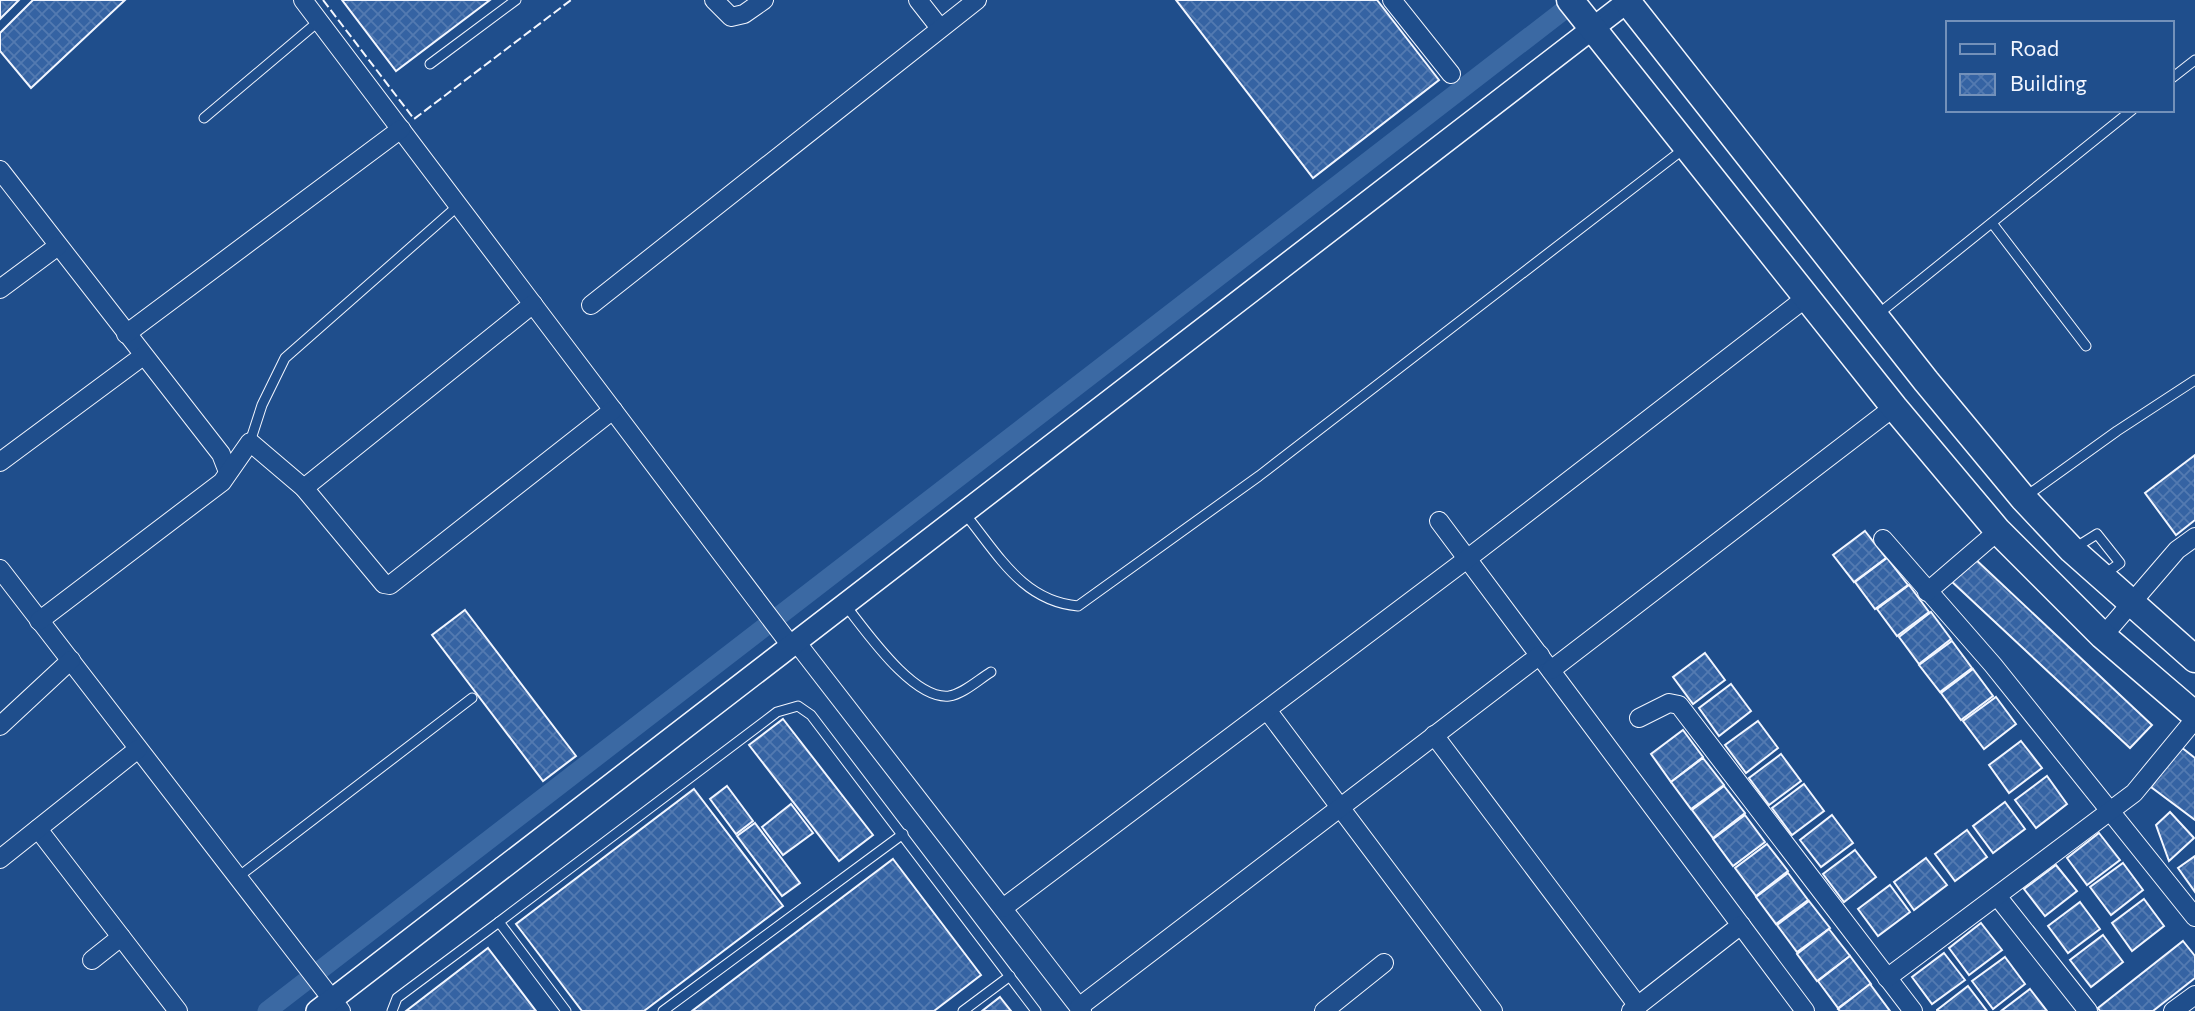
<svg xmlns="http://www.w3.org/2000/svg" width="2195" height="1011" viewBox="0 0 2195 1011" font-family="Commissioner,sans-serif">
<style>
.lines{fill:none;stroke-linecap:round;stroke-linejoin:round}
.canal{stroke:#3b69a3;stroke-width:19}
.building{fill:url(#building-cross-hatch);stroke:#f2f6ff;stroke-width:2}
.service-casing{stroke:#f2f6ff;stroke-width:11}
.minor-casing{stroke:#f2f6ff;stroke-width:20}
.tertiary-casing{stroke:#f2f6ff;stroke-width:24}
.primary-casing{stroke:#f2f6ff;stroke-width:29}
.service{stroke:#1f4e8c;stroke-width:9}
.minor{stroke:#1f4e8c;stroke-width:18}
.tertiary{stroke:#1f4e8c;stroke-width:21}
.primary{stroke:#1f4e8c;stroke-width:26}
.fence{stroke:#f2f6ff;stroke-width:2;stroke-dasharray:9 3.5;stroke-linecap:butt}
</style>
<defs>
<pattern id="building-cross-hatch" width="8" height="8" patternUnits="userSpaceOnUse" patternTransform="scale(1.75)"><rect width="8" height="8" fill="#3563a3"/><path d="M0 0l8 8M0 8l8-8" fill="none" stroke="#537ab1"/></pattern>
</defs>
<rect width="100%" height="100%" fill="#1f4e8c"/>
<g class="lines">
<polyline class="canal" points="267,1011 1577,0"/>
</g>
<g class="building">
<polygon points="0,0 19,0 0,19"/>
<polygon points="33,0 125,0 31,88 0,51 0,33"/>
<polygon points="342,0 490,0 396,71"/>
<polygon points="1176,0 1377,0 1439,80 1313,178"/>
<polygon points="2195,455 2195,520 2176,535 2145,493"/>
<polygon points="1865,531 1886,558 1854,582 1833,555"/>
<polygon points="1973,557 2152,725 2130,748 1951,581"/>
<polygon points="1887,558 1908,585 1875,609 1855,582"/>
<polygon points="1909,585 1929,612 1897,636 1877,609"/>
<polygon points="465,610 576,756 543,781 432,635"/>
<polygon points="1931,612 1951,639 1919,664 1899,637"/>
<polygon points="1952,641 1972,668 1940,692 1919,665"/>
<polygon points="1705,653 1725,680 1693,704 1673,677"/>
<polygon points="1973,669 1993,696 1961,720 1941,693"/>
<polygon points="1731,684 1751,711 1719,736 1699,708"/>
<polygon points="1996,697 2016,724 1984,749 1963,721"/>
<polygon points="783,719 873,835 839,861 749,745"/>
<polygon points="1758,721 1778,748 1746,773 1725,745"/>
<polygon points="1683,730 1703,757 1671,782 1651,754"/>
<polygon points="2021,741 2042,768 2009,793 1989,765"/>
<polygon points="2181,747 2195,758 2195,820 2151,787"/>
<polygon points="1781,754 1801,781 1769,805 1749,778"/>
<polygon points="1703,758 1724,785 1691,809 1671,782"/>
<polygon points="2047,776 2067,804 2036,828 2015,800"/>
<polygon points="1804,784 1824,811 1792,835 1772,808"/>
<polygon points="727,786 753,821 736,834 710,799"/>
<polygon points="1724,786 1745,813 1713,838 1692,810"/>
<polygon points="694,789 783,906 644,1011 582,1011 516,924"/>
<polygon points="2005,802 2025,829 1993,853 1973,826"/>
<polygon points="791,804 813,833 783,855 762,827"/>
<polygon points="2170,812 2194,838 2169,861 2156,825"/>
<polygon points="1745,815 1765,842 1733,866 1713,839"/>
<polygon points="1832,815 1853,843 1821,867 1800,840"/>
<polygon points="755,823 800,883 782,896 737,836"/>
<polygon points="1967,830 1987,857 1955,881 1935,854"/>
<polygon points="2099,833 2120,860 2087,885 2067,858"/>
<polygon points="1767,844 1788,871 1756,896 1735,868"/>
<polygon points="1855,850 1876,877 1844,902 1823,874"/>
<polygon points="2195,856 2195,892 2178,868"/>
<polygon points="1926,858 1947,885 1914,910 1894,882"/>
<polygon points="893,859 981,975 934,1011 692,1011"/>
<polygon points="2123,863 2143,890 2111,915 2090,887"/>
<polygon points="2056,865 2077,891 2045,916 2024,889"/>
<polygon points="1788,873 1808,900 1776,924 1756,897"/>
<polygon points="1890,885 1910,912 1878,936 1858,909"/>
<polygon points="2144,899 2164,926 2132,951 2112,923"/>
<polygon points="1809,901 1830,928 1797,952 1777,925"/>
<polygon points="2080,902 2100,929 2068,953 2048,926"/>
<polygon points="1981,923 2002,950 1969,975 1949,948"/>
<polygon points="1829,929 1850,956 1817,981 1797,954"/>
<polygon points="2103,935 2123,962 2091,987 2070,960"/>
<polygon points="2183,941 2195,956 2195,978 2153,1011 2100,1011 2098,1008"/>
<polygon points="488,948 536,1011 406,1011"/>
<polygon points="1944,953 1965,980 1932,1004 1912,977"/>
<polygon points="1850,956 1871,984 1838,1008 1818,981"/>
<polygon points="2005,957 2025,984 1993,1009 1972,981"/>
<polygon points="1870,984 1890,1011 1840,1011 1838,1009"/>
<polygon points="1968,986 1987,1011 1937,1011 1937,1010"/>
<polygon points="2030,989 2047,1011 2001,1011"/>
<polygon points="1000,997 1011,1011 982,1011"/>
</g>
<g class="lines">
<defs>
<g id="service">
<polyline points="430,64 516,0"/>
<polyline points="2172,78 2195,60"/>
<polyline points="204,118 319,21"/>
<polyline points="1992,223 2086,346"/>
<polyline points="1877,315 2132,110"/>
<polyline points="250,442 262,405 285,358 459,205"/>
<polyline points="2025,497 2117,431 2195,380"/>
<path d="M965 514C998 554 1022 601 1078 606L1259 476 1685 148"/>
<polyline points="2073,549 2097,534 2120,563 2105,574"/>
<path d="M846 606C866 631 913 700 949 696 963 694 978 680 991 672"/>
<polyline points="238,877 472,698"/>
<polyline points="392,1011 397,998 499,922"/>
<polyline points="566,1011 499,922 777,712 798,706 811,715 1036,1011"/>
<polyline points="663,1011 903,834"/>
<polyline points="963,1011 1010,976"/>
</g>
<g id="minor">
<polyline points="303,0 792,647"/>
<polyline points="714,0 731,17 744,14 764,0"/>
<polyline points="918,0 940,28"/>
<polyline points="1392,0 1451,74"/>
<polyline points="0,170 221,454 228,472"/>
<polyline points="0,289 58,246"/>
<polyline points="591,305 977,0"/>
<polyline points="126,334 401,129"/>
<polyline points="0,462 143,356"/>
<polyline points="304,488 533,304"/>
<polyline points="1439,521 1805,1011"/>
<polyline points="1883,539 1993,665 2195,917"/>
<polyline points="0,569 341,1011"/>
<polyline points="1927,592 1998,531"/>
<polyline points="39,621 222,482 250,442 304,488 384,584 390,585 613,410"/>
<polyline points="2103,636 2177,550 2195,537"/>
<polyline points="797,643 1082,1011"/>
<polyline points="1551,670 1894,407"/>
<polyline points="1267,710 1493,1011"/>
<polyline points="1639,718 1669,703 1679,705 1913,1011"/>
<polyline points="0,726 71,660"/>
<polyline points="1434,735 1638,1006"/>
<polyline points="38,829 178,1011"/>
<polyline points="0,859 138,749"/>
<polyline points="1997,896 2088,1011"/>
<polyline points="1003,908 1467,559 1807,297"/>
<polyline points="92,960 121,937"/>
<polyline points="1887,978 2134,793 2195,719"/>
<polyline points="1079,1007 1540,655"/>
<polyline points="1324,1011 1384,963"/>
<polyline points="1631,1011 1741,925"/>
<polyline points="2173,1011 2195,995"/>
</g>
<polyline id="tertiary" points="317,1011 1627,2"/>
<g id="primary">
<polyline points="1570,0 1894,407 1998,531 2103,636 2195,715"/>
<polyline points="1626,0 1926,381 2023,498 2072,550 2195,659"/>
</g>
</defs>
<use href="#service" class="service-casing"/>
<use href="#minor" class="minor-casing"/>
<use href="#tertiary" class="tertiary-casing"/>
<use href="#primary" class="primary-casing"/>
<use href="#service" class="service"/>
<use href="#minor" class="minor"/>
<use href="#tertiary" class="tertiary"/>
<use href="#primary" class="primary"/>
<polyline class="fence" points="323,0 414,119 571,0"/>
</g>
<rect x="1946" y="21" width="228" height="91" fill="#1f4e8c" stroke="#7391ba" stroke-width="2"/>
<rect x="1960" y="44" width="35" height="10" fill="#1f4e8c" stroke="#7391ba" stroke-width="2"/>
<text x="2010" y="56" font-size="21" fill="#f2f6ff">Road</text>
<rect x="1960" y="74" width="35" height="21" fill="url(#building-cross-hatch)" stroke="#7391ba" stroke-width="2"/>
<text x="2010" y="91" font-size="21" fill="#f2f6ff">Building</text>
</svg>
